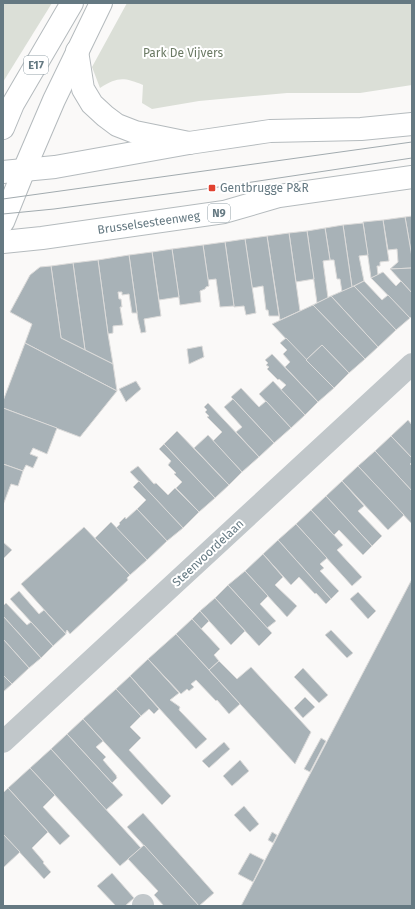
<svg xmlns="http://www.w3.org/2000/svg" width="415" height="909" viewBox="0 0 415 909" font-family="'Fira Sans',sans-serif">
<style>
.green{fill:#dbdfd7}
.building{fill:#a8b2b7;stroke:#dcdbda}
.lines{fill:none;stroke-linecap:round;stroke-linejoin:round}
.major-casing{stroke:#b5bbbe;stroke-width:24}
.highway-casing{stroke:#b4babd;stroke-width:24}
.minor{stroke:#c1c7ca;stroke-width:22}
.major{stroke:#fff;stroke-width:22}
.highway{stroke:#fff;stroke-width:22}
.tram{stroke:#a2abaf;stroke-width:1}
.poi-dot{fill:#e14230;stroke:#fff;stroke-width:1.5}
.labels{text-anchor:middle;stroke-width:4;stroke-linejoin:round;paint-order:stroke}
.shield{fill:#fff;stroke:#93a1a8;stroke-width:1}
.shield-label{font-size:11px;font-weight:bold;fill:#657982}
.park-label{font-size:12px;fill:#6b7a64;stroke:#fff}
.poi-label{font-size:12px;fill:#657982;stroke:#fff;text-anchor:start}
.street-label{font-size:12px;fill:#657982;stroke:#fff}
</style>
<rect width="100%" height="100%" fill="#faf9f8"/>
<g class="green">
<polygon points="3,3 52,3 3,82"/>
<path d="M127 3H412V85L360 93H287L199 101 152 109 142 103 143 85C123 77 118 77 100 88L92 67Z"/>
</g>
<g class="building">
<polygon points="412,216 412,252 411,252 405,217"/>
<polygon points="405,217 412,257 412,268 390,269 398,262 397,249 388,250 383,220"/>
<polygon points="383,220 389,261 380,262 380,266 377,266 378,275 371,278 363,222"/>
<polygon points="363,223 368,255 359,256 364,281 352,287 343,225"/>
<polygon points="343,225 352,287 342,292 340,279 337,279 334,260 330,260 325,228"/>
<polygon points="325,228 330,260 323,261 328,298 317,303 307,231"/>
<polygon points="307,231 314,279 296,282 289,233"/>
<polygon points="289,233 300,311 280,320 267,236"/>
<polygon points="267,236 279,316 269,316 268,310 266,310 263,286 252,288 245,239"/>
<polygon points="245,239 256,313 246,315 244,306 234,307 225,242"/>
<polygon points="225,242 234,306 220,307 216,279 208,280 203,245"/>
<polygon points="203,245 209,286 206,287 205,289 200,291 201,302 180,305 172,249"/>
<polygon points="172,249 179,297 159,300 152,252"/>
<polygon points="152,252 161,316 144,319 146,332 141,333 138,320 129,255"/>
<polygon points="129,255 137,313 132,313 129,294 122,295 122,292 118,292 119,299 121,299 122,307 120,307 123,325 113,326 113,333 108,334 98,260"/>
<polygon points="98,260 108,334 113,364 85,350 73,263"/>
<polygon points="73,263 78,300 85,350 61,338 51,266"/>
<polygon points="51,266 61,338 113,364 117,391 25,343 32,324 10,312 30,275 40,267"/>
<polygon points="412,268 412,293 390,269"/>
<polygon points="383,272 396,286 401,281 412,293 412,316 410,318 371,278"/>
<polygon points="364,281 382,300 388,295 410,318 396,330 354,286"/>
<polygon points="354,286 396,330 378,347 331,296"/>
<polygon points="331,296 378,347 365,359 313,305"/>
<polygon points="313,305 365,359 349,373 322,345 306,360 272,324"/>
<polygon points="286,338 334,388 318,402 285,367 290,362 283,354 287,350 280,343"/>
<polygon points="25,343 117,391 80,437 3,408 3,401"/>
<polygon points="322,345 349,373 334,388 306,360"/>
<polygon points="202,346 204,357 189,364 187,349"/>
<polygon points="272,354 318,402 305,415 281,390 286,385 279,379 278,380 267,369 269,367 266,365 268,363 265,360"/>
<polygon points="136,381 141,389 126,402 119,389"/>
<polygon points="273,381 305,415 291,428 259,394"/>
<polygon points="241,388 259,407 266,401 291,428 274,443 231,397"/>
<polygon points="233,399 274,443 259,457 236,432 242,427 224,407"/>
<polygon points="208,403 259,457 242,472 213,441 222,432 207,417 209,416 205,412 207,410 204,407"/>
<polygon points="3,408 57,428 47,454 33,448 30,454 38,457 33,468 26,465 23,471 3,464"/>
<polygon points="408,420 412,425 412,458 391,436"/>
<polygon points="177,431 229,485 215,498 164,444"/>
<polygon points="208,435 242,472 229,485 194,448"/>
<polygon points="391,436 412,458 412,462 410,464 412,466 412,491 375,451"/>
<polygon points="164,444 215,498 199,512 176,488 182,482 174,474 176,473 168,465 171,461 159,449"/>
<polygon points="375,451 412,491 412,524 358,466"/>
<polygon points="3,464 23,471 18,486 11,484 3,505"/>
<polygon points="138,466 154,484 156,483 168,495 175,488 199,512 183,528 130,472"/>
<polygon points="358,466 404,515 388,530 342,481"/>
<polygon points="139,481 183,528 167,541 137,509 146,500 133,487"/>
<polygon points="342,481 364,506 358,511 382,536 372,546 326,496"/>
<polygon points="326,496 372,546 363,555 339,530 334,535 311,510"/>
<polygon points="137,509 167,541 147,560 116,528 120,524 119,523 125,517 126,519"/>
<polygon points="311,510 343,545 337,550 362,577 352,586 296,524"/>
<polygon points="111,522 147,560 130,575 95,538"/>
<polygon points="296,524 327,558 320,564 324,568 320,571 339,591 331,599 278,540"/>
<polygon points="84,527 130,575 127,578 128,580 70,634 67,630 66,632 66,634 21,584"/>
<polygon points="278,540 331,599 326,604 316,593 315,594 299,577 291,585 263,554"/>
<polygon points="3,542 12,550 3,559"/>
<polygon points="263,554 283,577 275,585 297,606 287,617 245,571"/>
<polygon points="245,571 268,596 260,604 276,621 267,628 228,585"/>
<polygon points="412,579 412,906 241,906"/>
<polygon points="228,585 272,633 259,646 215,598"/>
<polygon points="19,591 39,614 44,610 66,634 53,646 10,599"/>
<polygon points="358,592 376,611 368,619 350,599"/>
<polygon points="215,598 245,631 231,645 200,611"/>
<polygon points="6,603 27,625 31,622 53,646 41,658 3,616 3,606"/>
<polygon points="200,611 209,621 201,629 192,619"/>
<polygon points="3,616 41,658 29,668 3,639"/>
<polygon points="192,619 220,649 214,655 219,661 209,670 176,634"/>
<polygon points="331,630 353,653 347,658 325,635"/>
<polygon points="176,634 240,704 229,714 217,700 216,701 196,680 191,684 194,687 189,691 187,689 181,694 148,659"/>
<polygon points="3,639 29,668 12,684 3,675"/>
<polygon points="148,659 179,693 170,700 180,707 179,710 207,739 196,749 130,676"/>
<polygon points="219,661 237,679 251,667 311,732 295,764 209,670"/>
<polygon points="303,668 328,695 319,703 294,677"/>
<polygon points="3,675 12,684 3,692"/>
<polygon points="130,676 159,709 154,714 149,709 141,716 116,689"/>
<polygon points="116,689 141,716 130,727 141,738 129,750 171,796 162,805 83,719"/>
<polygon points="305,697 315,707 303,718 294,708"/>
<polygon points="83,719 103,741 96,747 106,757 103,760 116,775 117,778 112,783 67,734"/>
<polygon points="67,734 123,795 106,810 51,749"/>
<polygon points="321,738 326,741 310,772 304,769"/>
<polygon points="224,742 230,749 209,768 202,761"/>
<polygon points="51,749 141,848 120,866 30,768"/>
<polygon points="240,760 249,771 232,786 223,776"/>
<polygon points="30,768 55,795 43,807 70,836 60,845 8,788"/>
<polygon points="8,788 48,832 32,848 44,862 43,863 51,872 44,879 3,834 3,793"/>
<polygon points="244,806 259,824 250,832 234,815"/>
<polygon points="143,813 214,893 199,906 127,827"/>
<polygon points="272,832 277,835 273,843 268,840"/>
<polygon points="3,834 20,852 4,867 3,866"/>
<polygon points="144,845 199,906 164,906 154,895 158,891 128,859"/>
<polygon points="250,853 264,860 253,882 238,874"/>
<polygon points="112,873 134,898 125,906 116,906 97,886"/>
</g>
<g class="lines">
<defs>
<g id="major">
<polyline points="3,172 55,167 189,143 270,131 361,129 412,124"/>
<polyline points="3,222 24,170"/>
<path id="s1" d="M3 242 42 238 224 212 279 196 412 177"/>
</g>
<g id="highway">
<polyline points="77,51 83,89 92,104 105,116 117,125 135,132 189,143"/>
<polyline points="3,128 13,104 72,3"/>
<polyline points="24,170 54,100 101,3"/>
</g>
</defs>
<use href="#major" class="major-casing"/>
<use href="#highway" class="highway-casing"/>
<g class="minor">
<polyline points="3,742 412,364"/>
<polyline points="143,905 143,906"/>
</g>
<use href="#major" class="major"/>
<use href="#highway" class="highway"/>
<g class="tram">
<polyline points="3,199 412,142"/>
<polyline points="3,214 54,209 212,188 412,158"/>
</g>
</g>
<rect class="poi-dot" x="208" y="184" width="8" height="8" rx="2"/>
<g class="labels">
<g class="shield">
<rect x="24" y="56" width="24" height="18" rx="3"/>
<rect x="208" y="204" width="22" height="18" rx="3"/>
</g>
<g class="shield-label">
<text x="36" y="69">E17</text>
<text x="219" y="217">N9</text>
</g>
<g class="park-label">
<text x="183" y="57">Park De Vijvers</text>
</g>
<g class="poi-label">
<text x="220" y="192">Gentbrugge P&amp;R</text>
</g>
<g class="street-label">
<text dy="4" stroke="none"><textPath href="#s1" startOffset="147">Brusselsesteenweg</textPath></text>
<text transform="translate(208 553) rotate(-43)" y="4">Steenvoordelaan</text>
</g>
</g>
<rect width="415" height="909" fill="none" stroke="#657982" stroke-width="8"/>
</svg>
